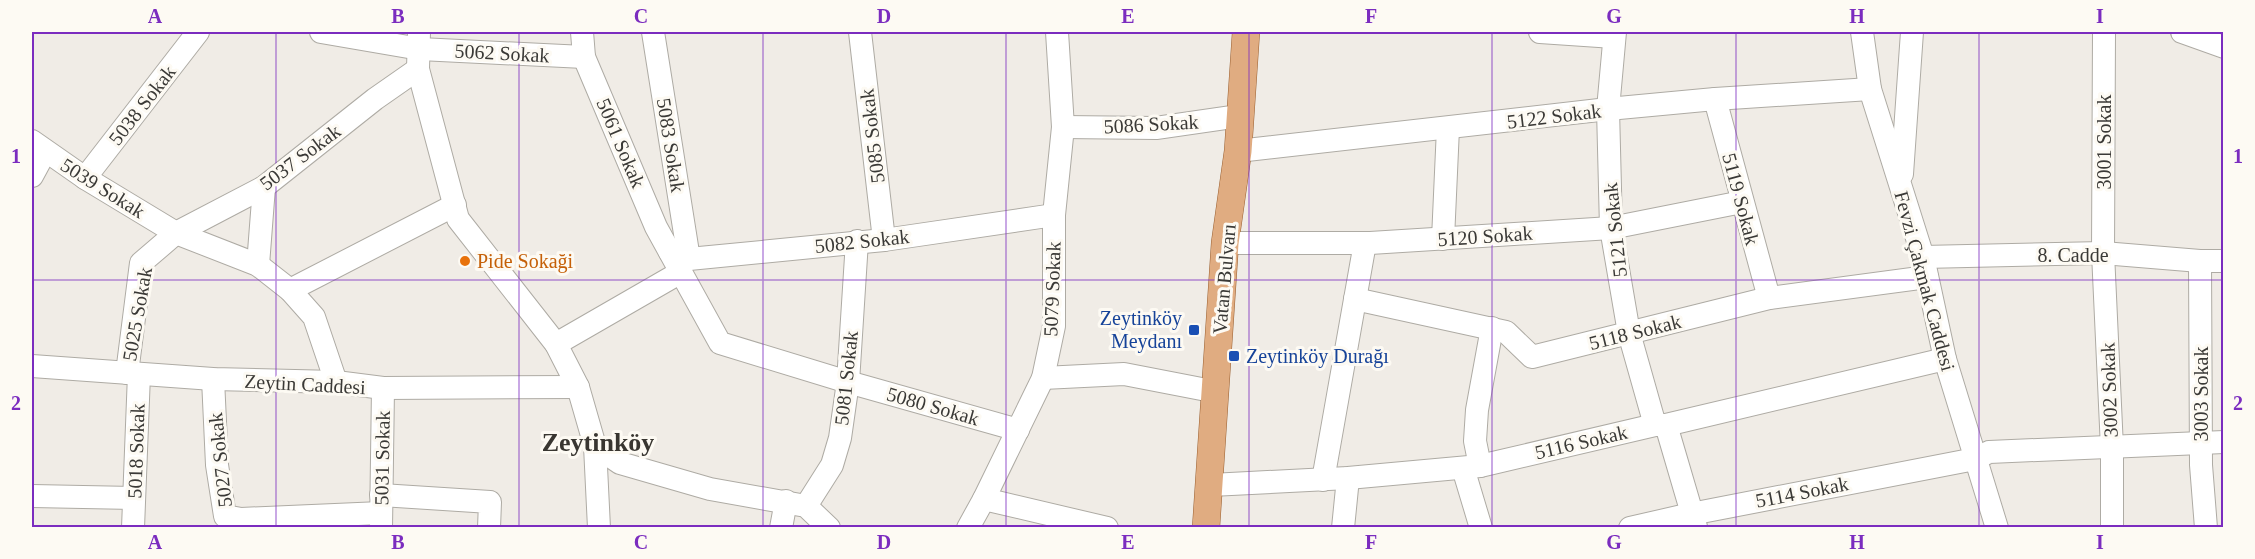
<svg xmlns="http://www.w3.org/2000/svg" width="2255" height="559" viewBox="0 0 2255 559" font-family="'Times New Roman',serif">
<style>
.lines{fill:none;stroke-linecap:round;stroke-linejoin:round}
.minor-casing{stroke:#aeaba4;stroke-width:24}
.major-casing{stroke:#995f30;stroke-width:28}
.minor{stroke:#fff;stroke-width:22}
.major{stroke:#e0ac81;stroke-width:27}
.grid{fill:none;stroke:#7b2cbf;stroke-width:1.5;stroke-opacity:0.55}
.food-dot{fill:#e8710a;stroke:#fdfaf3;stroke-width:2}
.transit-dot{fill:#1a4fb4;stroke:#fdfaf3;stroke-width:2}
.labels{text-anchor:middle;stroke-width:6;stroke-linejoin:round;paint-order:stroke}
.street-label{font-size:20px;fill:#3a3936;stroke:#fdfaf3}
.food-label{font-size:20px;fill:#c56008;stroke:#fdfaf3;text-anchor:start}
.transit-label{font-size:20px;fill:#164399;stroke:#fdfaf3;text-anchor:end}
.district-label{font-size:26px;font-weight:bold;fill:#393631;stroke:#fdfaf3}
.neatline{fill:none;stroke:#7b2cbf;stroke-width:2}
.grid-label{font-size:20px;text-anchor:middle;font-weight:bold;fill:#7b2cbf}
</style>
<rect width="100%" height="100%" fill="#f0ece6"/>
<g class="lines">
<defs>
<g id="minor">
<polyline points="321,32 420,49 584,57"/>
<polyline points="419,32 418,69 458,219 556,344 578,387 595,446 599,528"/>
<polyline points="582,32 584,57 656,227 720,343 848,382 1018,430"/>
<polyline points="653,32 689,259"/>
<polyline points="860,32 884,240"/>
<polyline points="1540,32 1614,37"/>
<polyline points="1615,32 1608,109 1611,228 1629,333 1655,425"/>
<polyline points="1862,32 1870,89 1923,257 1945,359 1997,528"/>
<polyline points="2104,32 2103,253 2112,448 2112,528"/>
<polyline points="2182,32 2224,47"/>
<polyline points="1715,99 1769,298"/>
<polyline points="1063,127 1156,128 1239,116"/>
<polyline points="32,141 85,178 176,233 258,265 290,290 314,317 336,382"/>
<polyline points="1238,151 1608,109 1715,99 1870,89"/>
<polyline points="1902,174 1912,32"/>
<polyline points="32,176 45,152"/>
<polyline points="85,178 198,32"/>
<polyline points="1443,239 1448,128"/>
<polyline points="1225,243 1370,243 1611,228 1742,202"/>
<polyline points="670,252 689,259 884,240 1054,215"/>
<polyline points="1923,257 2103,253 2200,261 2224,261"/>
<polyline points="2200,261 2201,465 2206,528"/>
<polyline points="258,265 264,187"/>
<polyline points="290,290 455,205"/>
<polyline points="1355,299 1506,332 1532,357 1769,298 1927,277"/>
<polyline points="556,344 681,272"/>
<polyline points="32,366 213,379 336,382 383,388 578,387"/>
<polyline points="127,373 141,263 176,233 264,187 375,99 418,69"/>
<polyline points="1043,378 1124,374 1217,392"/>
<polyline points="213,379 217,465 225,516 241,519 381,513"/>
<polyline points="1666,425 1696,527"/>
<polyline points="595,446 620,463 710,489 806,506 829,528"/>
<polyline points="1480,466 1475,441 1477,410 1492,328"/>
<polyline points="1463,468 1481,528"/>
<polyline points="1323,480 1365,243"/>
<polyline points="1211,485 1348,478 1480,466 1655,425 1666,425 1945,359"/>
<polyline points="381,495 490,502 489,528"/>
<polyline points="32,496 134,498"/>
<polyline points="984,499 1107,528"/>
<polyline points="806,506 832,465 840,438 848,382 857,241"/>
<polyline points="133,528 139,374"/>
<polyline points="381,528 383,388"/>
<polyline points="781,528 786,501"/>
<polyline points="968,528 984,499 1043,378 1054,326 1054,215 1063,127 1057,32"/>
<polyline points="1343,528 1348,478"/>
<polyline points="1630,528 1691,514 1975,459 1989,452 2224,442"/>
</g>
<polyline id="major" points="1206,528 1225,243 1238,151 1246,32"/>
</defs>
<use href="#minor" class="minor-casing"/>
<use href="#major" class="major-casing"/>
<use href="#minor" class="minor"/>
<use href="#major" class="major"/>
</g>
<path class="grid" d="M276 32V528M519 32V528M763 32V528M1006 32V528M1249 32V528M1492 32V528M1736 32V528M1979 32V528M32 280H2224"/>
<circle class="food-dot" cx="465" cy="261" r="6"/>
<g class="transit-dot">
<rect x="1188" y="324" width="12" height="12" rx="3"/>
<rect x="1228" y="350" width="12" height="12" rx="3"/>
</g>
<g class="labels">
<g class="street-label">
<text transform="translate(502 53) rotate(3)" y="7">5062 Sokak</text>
<text transform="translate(142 105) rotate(-52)" y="7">5038 Sokak</text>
<text transform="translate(1554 116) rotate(-7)" y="7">5122 Sokak</text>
<text transform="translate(1151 124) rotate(-3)" y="7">5086 Sokak</text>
<text transform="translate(872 136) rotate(-97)" y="7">5085 Sokak</text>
<text transform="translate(2104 142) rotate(-90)" y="7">3001 Sokak</text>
<text transform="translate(621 143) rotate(67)" y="7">5061 Sokak</text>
<text transform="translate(671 145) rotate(81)" y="7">5083 Sokak</text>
<text transform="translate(300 157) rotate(-37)" y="7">5037 Sokak</text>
<text transform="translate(103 188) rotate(32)" y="7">5039 Sokak</text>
<text transform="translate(1741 199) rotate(75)" y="7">5119 Sokak</text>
<text transform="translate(1615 230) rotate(-96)" y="7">5121 Sokak</text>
<text transform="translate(1485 236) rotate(-4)" y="7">5120 Sokak</text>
<text transform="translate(862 241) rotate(-6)" y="7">5082 Sokak</text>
<text x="2073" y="262">8. Cadde</text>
<text transform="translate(1224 279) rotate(-85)" y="7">Vatan Bulvarı</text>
<text transform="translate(1925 281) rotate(75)" y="7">Fevzi Çakmak Caddesi</text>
<text transform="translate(1052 289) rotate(-88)" y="7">5079 Sokak</text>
<text transform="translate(137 314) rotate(-80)" y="7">5025 Sokak</text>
<text transform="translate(1635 332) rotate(-14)" y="7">5118 Sokak</text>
<text transform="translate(846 378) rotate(-84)" y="7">5081 Sokak</text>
<text transform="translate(305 384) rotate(3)" y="7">Zeytin Caddesi</text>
<text transform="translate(2109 390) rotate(-92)" y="7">3002 Sokak</text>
<text transform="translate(2201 394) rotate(-90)" y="7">3003 Sokak</text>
<text transform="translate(933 406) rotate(16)" y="7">5080 Sokak</text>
<text transform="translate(1581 442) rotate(-13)" y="7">5116 Sokak</text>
<text transform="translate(136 451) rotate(-88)" y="7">5018 Sokak</text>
<text transform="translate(382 458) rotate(-89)" y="7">5031 Sokak</text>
<text transform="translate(220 460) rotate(-96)" y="7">5027 Sokak</text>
<text transform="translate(1802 492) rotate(-11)" y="7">5114 Sokak</text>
</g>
<g class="food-label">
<text x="477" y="268">Pide Sokaği</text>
</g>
<g class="transit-label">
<text x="1182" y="325">Zeytinköy<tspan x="1182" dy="23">Meydanı</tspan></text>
<text x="1246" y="363" text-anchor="start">Zeytinköy Durağı</text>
</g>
<g class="district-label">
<text x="598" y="451">Zeytinköy</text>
</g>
</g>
<rect width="2255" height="559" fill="none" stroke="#fdfaf3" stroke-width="66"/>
<rect x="33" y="33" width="2189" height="493" class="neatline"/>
<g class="grid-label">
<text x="155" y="23">A</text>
<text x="398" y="23">B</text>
<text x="641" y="23">C</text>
<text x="884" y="23">D</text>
<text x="1128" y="23">E</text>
<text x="1371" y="23">F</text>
<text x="1614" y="23">G</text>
<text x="1857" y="23">H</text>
<text x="2100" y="23">I</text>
<text x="16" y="163">1</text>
<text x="2238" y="163">1</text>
<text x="16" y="410">2</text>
<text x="2238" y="410">2</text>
<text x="155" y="549">A</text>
<text x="398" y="549">B</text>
<text x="641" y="549">C</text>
<text x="884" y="549">D</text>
<text x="1128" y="549">E</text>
<text x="1371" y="549">F</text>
<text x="1614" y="549">G</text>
<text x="1857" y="549">H</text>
<text x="2100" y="549">I</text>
</g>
</svg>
